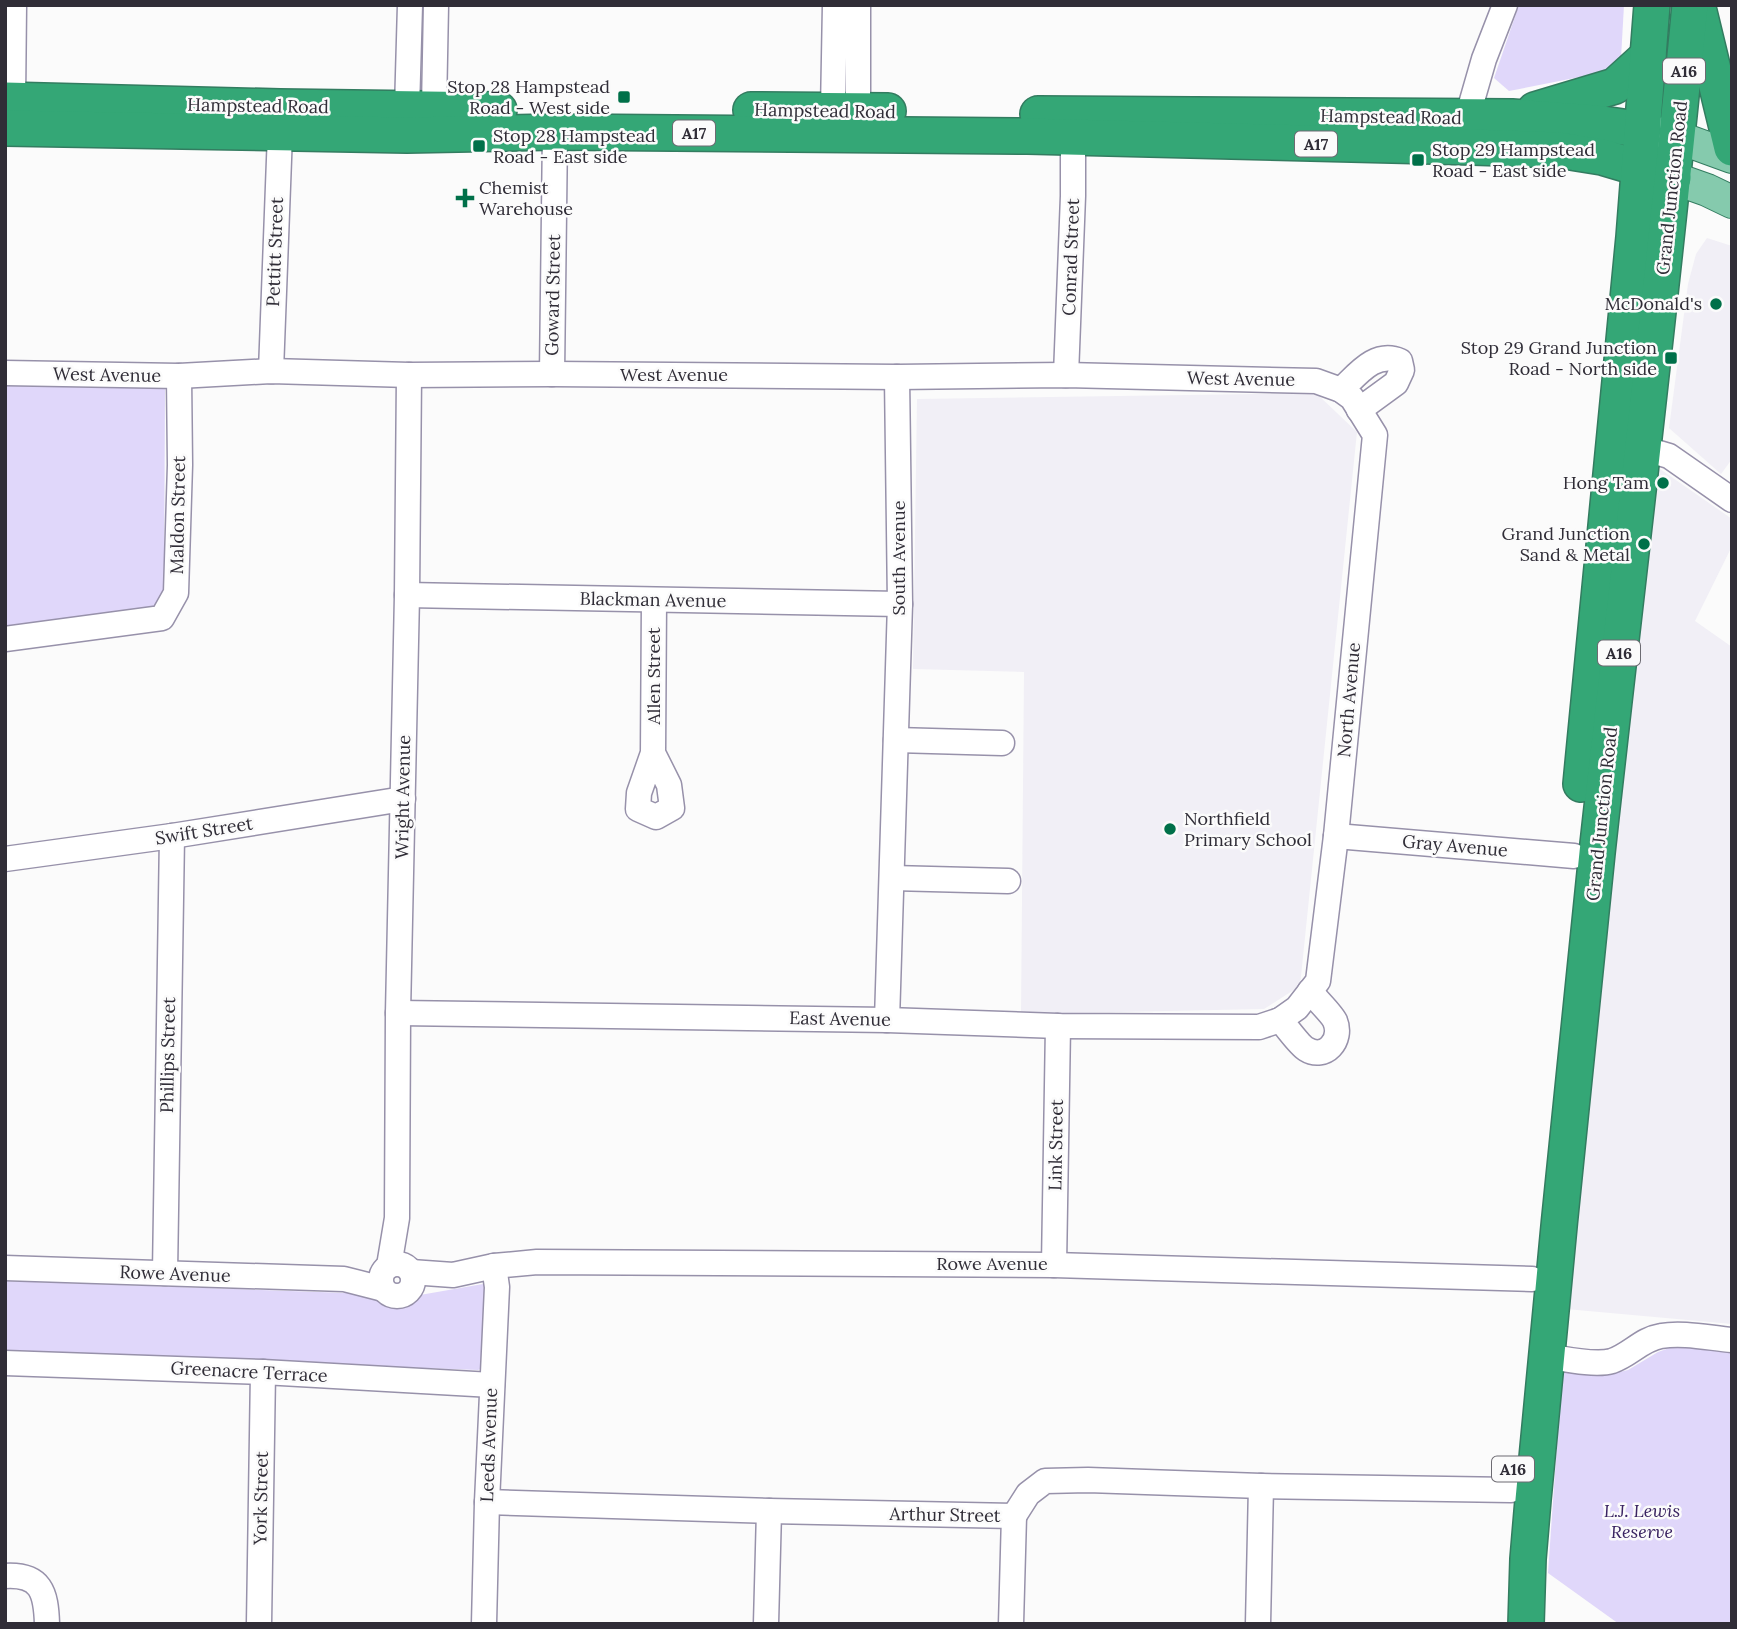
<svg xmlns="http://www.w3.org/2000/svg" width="1737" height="1629" viewBox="0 0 1737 1629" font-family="Lora,serif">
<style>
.built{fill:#f1eff6}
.green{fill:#e0d7fa}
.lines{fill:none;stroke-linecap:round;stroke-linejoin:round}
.minor-casing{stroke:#9791aa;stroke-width:27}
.major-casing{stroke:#337c60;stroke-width:34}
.highway-casing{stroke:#337c60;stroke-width:38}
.minor{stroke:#fff;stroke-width:24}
.major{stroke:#85caad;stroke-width:32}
.highway{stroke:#34a776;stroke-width:35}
.poi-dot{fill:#007049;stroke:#fbfbfb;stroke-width:2.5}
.labels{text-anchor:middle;stroke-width:5;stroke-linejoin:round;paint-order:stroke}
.shield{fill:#fbfbfb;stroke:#6d6b72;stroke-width:2}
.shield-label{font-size:16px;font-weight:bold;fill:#302d37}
.poi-label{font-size:18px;fill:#302d37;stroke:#fbfbfb;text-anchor:end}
.street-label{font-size:18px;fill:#302d37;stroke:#fbfbfb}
.park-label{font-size:18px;font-style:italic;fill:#3a2462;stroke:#fbfbfb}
</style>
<rect width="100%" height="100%" fill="#fbfbfb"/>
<g class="built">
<polygon points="1707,238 1732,246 1732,459 1721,474 1669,428 1688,284 1696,254"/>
<polygon points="1316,393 1357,432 1300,986 1264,1009 1021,1014 1024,672 913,669 917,399"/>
<polygon points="1660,469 1732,519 1732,546 1695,621 1732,647 1732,1324 1566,1309 1651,472"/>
</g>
<g class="green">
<polygon points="1519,5 1624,5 1621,58 1605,72 1509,91 1494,78"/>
<polygon points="5,384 165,388 164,591 160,606 5,634"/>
<path d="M5 1281 377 1294C394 1301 404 1313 420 1295L483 1284 491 1288 486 1367 478 1370 5 1353Z"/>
<polygon points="1675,1346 1732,1351 1732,1624 1619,1624 1548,1573 1562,1371 1607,1375 1628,1370 1658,1352"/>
</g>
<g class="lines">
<defs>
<g id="minor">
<polyline points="13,100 14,5"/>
<polyline points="434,108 436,5"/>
<polyline points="407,109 410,5"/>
<polyline points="833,110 835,5"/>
<polyline points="858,111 858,5"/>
<polyline points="1467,118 1484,59 1505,5"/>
<polyline points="271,371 280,133"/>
<polyline points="5,373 179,376 271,371 409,375 552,374 897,377 1066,375 1316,381 1341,390 1352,398 1375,435 1336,836 1318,981 1297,1008 1280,1020 1259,1027 1058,1026 887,1020 398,1013"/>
<polyline points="552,374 555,132"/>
<polyline points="1066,375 1073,196 1073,138"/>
<path d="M1341 390C1357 375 1375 350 1400 361L1402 370 1396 383 1359 410"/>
<polyline points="1642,448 1669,456 1732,500"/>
<polyline points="407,595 900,604"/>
<polyline points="5,639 162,618 176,593 180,465 179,376"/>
<polyline points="896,740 1002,743"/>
<polyline points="653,753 669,785 672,808 656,817 638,809 639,793 653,753 654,600"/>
<polyline points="1336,836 1574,856"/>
<polyline points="5,859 172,836 403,799"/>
<polyline points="892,878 1008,881"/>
<polyline points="887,1020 900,604 897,377"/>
<path d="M1280 1020C1286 1026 1299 1045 1306 1049 1325 1061 1343 1040 1335 1021 1332 1014 1315 998 1310 991"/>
<circle cx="397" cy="1280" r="16"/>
<polyline points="1054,1265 1058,1026"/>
<polyline points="389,1266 397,1218 398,1013 407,595 409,375"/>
<polyline points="5,1268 344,1279 383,1289"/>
<polyline points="411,1272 453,1275 494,1266 537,1262 1054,1265 1532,1279"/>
<polyline points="165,1273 172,836"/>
<path d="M1547 1356C1565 1359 1595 1366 1612 1361 1630 1355 1642 1339 1661 1336 1683 1332 1709 1338 1732 1340"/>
<polyline points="5,1363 263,1372 492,1385"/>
<polyline points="487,1502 769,1511 1014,1516 1028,1494 1045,1481 1088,1480 1261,1486 1511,1490"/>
<path d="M5 1576C41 1574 46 1592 47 1624"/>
<polyline points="259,1624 263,1372"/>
<polyline points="484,1624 487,1502 497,1287 494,1266"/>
<polyline points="766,1624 769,1511"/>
<polyline points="1011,1624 1014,1516"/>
<polyline points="1258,1624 1261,1486"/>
</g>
<g id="major">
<polyline points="1651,132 1677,137 1732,157"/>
<polyline points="1673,178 1707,190 1732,202"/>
</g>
<g id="highway">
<polyline points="1699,12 1732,148"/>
<polyline points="5,100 280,107 499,110"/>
<polyline points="751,110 888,111"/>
<polyline points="1535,110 1615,86 1648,56"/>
<polyline points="1038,114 1512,117 1596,123 1643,130"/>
<polyline points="5,128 407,135 555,132 1027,136 1473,147 1559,150 1577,153 1602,157 1673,178"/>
<polyline points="1581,784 1634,237 1652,5"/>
<path d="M1526 1624 1528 1559 1533 1500C1553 1284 1574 1069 1597 853 1628 571 1663 288 1690 5"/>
</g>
</defs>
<use href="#minor" class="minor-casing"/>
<use href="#major" class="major-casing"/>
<use href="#highway" class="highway-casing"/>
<use href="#minor" class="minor"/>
<use href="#major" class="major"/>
<use href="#highway" class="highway"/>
</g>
<g class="poi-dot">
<rect x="617" y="90" width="14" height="14" rx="3.5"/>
<rect x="472" y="139" width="14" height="14" rx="3.5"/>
<rect x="1411" y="153" width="14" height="14" rx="3.5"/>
<path d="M461.5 187.5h7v7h7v7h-7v7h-7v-7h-7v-7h7z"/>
<circle cx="1716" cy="304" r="7"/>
<rect x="1664" y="351" width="14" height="14" rx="3.5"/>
<circle cx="1663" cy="483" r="7"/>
<circle cx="1644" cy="544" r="7"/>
<circle cx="1170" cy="829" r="7"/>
</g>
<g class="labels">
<g class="shield">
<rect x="1663" y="58.5" width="42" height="25" rx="5"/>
<rect x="673" y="120.5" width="42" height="25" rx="5"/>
<rect x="1295" y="131.5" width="42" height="25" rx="5"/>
<rect x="1598" y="640.5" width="42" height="25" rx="5"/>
<rect x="1492" y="1456.5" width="42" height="25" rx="5"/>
</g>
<g class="shield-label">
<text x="1684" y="77">A16</text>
<text x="694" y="139">A17</text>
<text x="1316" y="150">A17</text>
<text x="1619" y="659">A16</text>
<text x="1513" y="1475">A16</text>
</g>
<g class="poi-label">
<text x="610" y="93">Stop 28 Hampstead<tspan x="610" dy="21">Road - West side</tspan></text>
<text x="493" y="142" text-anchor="start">Stop 28 Hampstead<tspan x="493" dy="21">Road - East side</tspan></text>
<text x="1432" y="156" text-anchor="start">Stop 29 Hampstead<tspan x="1432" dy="21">Road - East side</tspan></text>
<text x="479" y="194" text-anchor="start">Chemist<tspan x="479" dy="21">Warehouse</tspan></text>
<text x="1702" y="310">McDonald's</text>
<text x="1657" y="354">Stop 29 Grand Junction<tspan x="1657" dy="21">Road - North side</tspan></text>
<text x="1649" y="489">Hong Tam</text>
<text x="1630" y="540">Grand Junction<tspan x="1630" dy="21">Sand &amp; Metal</tspan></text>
<text x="1184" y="825" text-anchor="start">Northfield<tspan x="1184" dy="21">Primary School</tspan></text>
</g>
<g class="street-label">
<text transform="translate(258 106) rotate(1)" y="6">Hampstead Road</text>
<text transform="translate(825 111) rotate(1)" y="6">Hampstead Road</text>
<text transform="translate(1391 117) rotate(1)" y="6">Hampstead Road</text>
<text transform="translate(1672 188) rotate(-84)" y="6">Grand Junction Road</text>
<text transform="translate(275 252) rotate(-88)" y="6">Pettitt Street</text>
<text transform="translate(1071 257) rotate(-88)" y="6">Conrad Street</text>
<text transform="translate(553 295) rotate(-89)" y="6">Goward Street</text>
<text transform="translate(107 375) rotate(1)" y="6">West Avenue</text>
<text x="674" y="381">West Avenue</text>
<text transform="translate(1241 379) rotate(1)" y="6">West Avenue</text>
<text transform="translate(178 515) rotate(-89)" y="6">Maldon Street</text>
<text transform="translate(899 558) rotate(-90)" y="6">South Avenue</text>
<text transform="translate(653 600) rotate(1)" y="6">Blackman Avenue</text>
<text transform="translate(654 676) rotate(-90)" y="6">Allen Street</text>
<text transform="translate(1349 700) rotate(-85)" y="6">North Avenue</text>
<text transform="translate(403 797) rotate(-89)" y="6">Wright Avenue</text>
<text transform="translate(1602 814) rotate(-84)" y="6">Grand Junction Road</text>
<text transform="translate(204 831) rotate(-9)" y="6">Swift Street</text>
<text transform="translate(1455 846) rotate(5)" y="6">Gray Avenue</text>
<text transform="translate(840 1019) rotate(1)" y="6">East Avenue</text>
<text transform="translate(168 1055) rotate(-89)" y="6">Phillips Street</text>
<text transform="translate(1056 1145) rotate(-89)" y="6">Link Street</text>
<text x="992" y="1270">Rowe Avenue</text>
<text transform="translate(175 1274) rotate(2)" y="6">Rowe Avenue</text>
<text transform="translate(249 1372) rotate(3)" y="6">Greenacre Terrace</text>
<text transform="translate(489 1445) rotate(-88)" y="6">Leeds Avenue</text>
<text transform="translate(261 1498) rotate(-89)" y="6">York Street</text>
<text transform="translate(945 1515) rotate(1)" y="6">Arthur Street</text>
</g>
<g class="park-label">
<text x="1642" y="1517">L.J. Lewis<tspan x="1642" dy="21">Reserve</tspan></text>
</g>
</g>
<rect width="1737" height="1629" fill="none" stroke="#302d37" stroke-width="14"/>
</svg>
